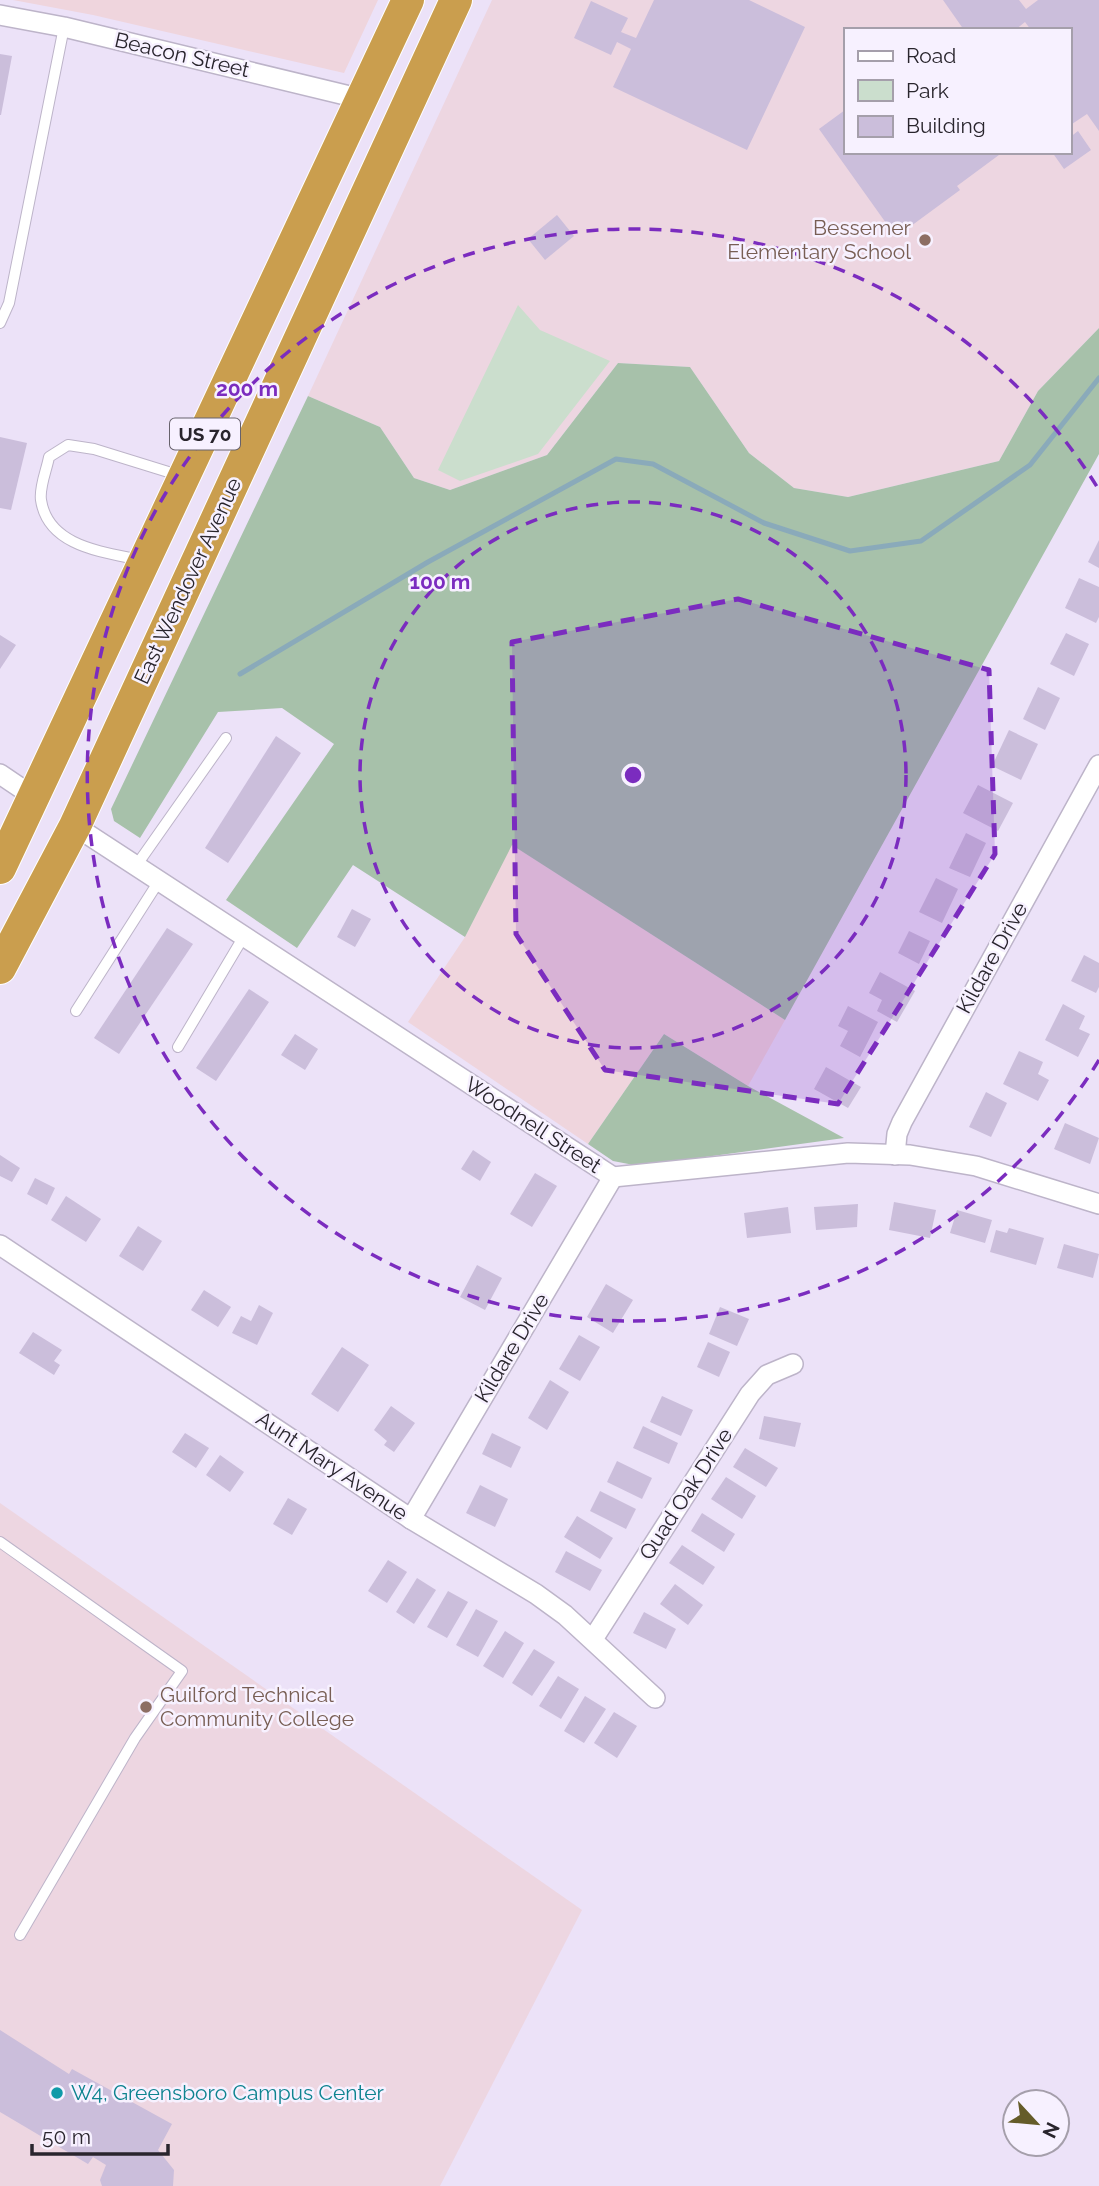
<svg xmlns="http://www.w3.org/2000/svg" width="1099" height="2186" viewBox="0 0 1099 2186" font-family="Raleway,sans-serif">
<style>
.industrial{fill:#efd5dd}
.education{fill:#edd6e1;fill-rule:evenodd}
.green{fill:#cbdecd}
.forest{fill:#a7c1aa}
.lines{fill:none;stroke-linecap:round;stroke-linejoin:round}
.stream{stroke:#8aaaba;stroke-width:5}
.building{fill:#cbbedb}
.service-casing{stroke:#bdb4c9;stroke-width:12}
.minor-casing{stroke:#bdb4c9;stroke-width:22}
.trunk-casing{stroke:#fff;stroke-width:34}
.service{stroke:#fff;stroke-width:10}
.minor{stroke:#fff;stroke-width:19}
.trunk{stroke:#ca9e4e;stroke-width:32}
.marked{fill:#7b2cbf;fill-opacity:0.2;stroke:#7b2cbf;stroke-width:5;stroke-dasharray:14 9;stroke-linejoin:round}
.ring{fill:none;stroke:#7b2cbf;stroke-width:3.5;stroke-dasharray:12 9}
.education-dot{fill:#8d6e63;stroke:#f7f1ff;stroke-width:2.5}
.culture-dot{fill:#0f9aa8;stroke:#f7f1ff;stroke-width:2.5}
.labels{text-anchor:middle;stroke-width:5;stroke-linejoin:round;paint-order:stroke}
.shield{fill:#f7f1ff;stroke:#67626c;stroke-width:2}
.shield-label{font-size:19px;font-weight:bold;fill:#29252d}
.street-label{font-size:21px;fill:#29252d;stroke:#f7f1ff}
.education-label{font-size:21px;fill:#785e54;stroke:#f7f1ff;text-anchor:end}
.culture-label{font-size:21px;fill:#0d838f;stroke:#f7f1ff;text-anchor:start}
.centre{fill:#7b2cbf;stroke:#f7f1ff;stroke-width:3.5}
.ring-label{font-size:21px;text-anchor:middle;font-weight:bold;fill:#7b2cbf;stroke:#f7f1ff;stroke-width:5;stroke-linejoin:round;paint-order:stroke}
</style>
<rect width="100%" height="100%" fill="#ece2f8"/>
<g class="industrial">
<polygon points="13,0 378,0 344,73 93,15"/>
<polygon points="511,844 785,1020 748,1086 664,1034 588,1144 408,1022 465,937"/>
</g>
<g class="education">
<path d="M492 0H1099V328L1038 391 999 461 848 497 794 488 749 453 690 367 618 363 547 455 450 490 414 478 380 427 308 396ZM845 30H1069V152H845Z"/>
<polygon points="0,1503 582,1910 440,2186 0,2186"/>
</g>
<polygon class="green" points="518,305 540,330 610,361 538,454 460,481 438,470"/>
<g class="forest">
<polygon points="1099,328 1099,454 785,1020 512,845 465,937 353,865 297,948 226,900 334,744 282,708 218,712 140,838 114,821 111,809 308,396 380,427 414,478 450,490 547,455 618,363 690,367 749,453 794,488 848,497 999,461 1038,391"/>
<polygon points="664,1034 748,1086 844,1138 639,1166 613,1161 588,1144"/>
</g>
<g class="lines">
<polyline class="stream" points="240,674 428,562 616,459 653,464 764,523 850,551 921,541 1030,465 1099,378"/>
</g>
<g class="building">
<polygon points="654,0 749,0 805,27 747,150 613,87 631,49 617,42 611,55 574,38 591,1 628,18 621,32 636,38"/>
<polygon points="943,0 1019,0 1026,9 1038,0 1099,0 1099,131 1087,114 1072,124 1069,120 1069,30 1031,30 1025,22 1015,30 964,30"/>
<polygon points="0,54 12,56 1,115 0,115"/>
<polygon points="845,110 845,152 1003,152 957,186 960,190 896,237 819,129"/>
<polygon points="1078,131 1091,150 1064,169 1052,152 1069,152 1069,138"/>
<polygon points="557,215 574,236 545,260 528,239"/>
<polygon points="0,437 27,443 11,510 0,508"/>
<polygon points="1099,540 1099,568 1088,562"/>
<polygon points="1079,578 1099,587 1099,617 1096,623 1065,608"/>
<polygon points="1066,633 1089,644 1074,676 1050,664"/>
<polygon points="0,635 16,645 0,669"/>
<polygon points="1038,687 1060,698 1045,730 1023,719"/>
<polygon points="1009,730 1038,744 1021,780 992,766"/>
<polygon points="276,736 301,753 228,863 205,848"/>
<polygon points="978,785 1013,803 998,831 963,813"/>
<polygon points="966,833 986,843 970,877 949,868"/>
<polygon points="936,878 958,889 942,923 919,912"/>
<polygon points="352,909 371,919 355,947 337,937"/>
<polygon points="167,928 193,944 119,1054 94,1038"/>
<polygon points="909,931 930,941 919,964 898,953"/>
<polygon points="1084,955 1099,963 1099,987 1096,993 1071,981"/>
<polygon points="880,972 915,991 897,1022 877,1011 882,1000 869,993"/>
<polygon points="249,989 269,1002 216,1081 196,1068"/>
<polygon points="1063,1004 1085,1016 1079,1029 1090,1034 1078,1057 1045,1040"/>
<polygon points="848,1006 878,1022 860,1057 840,1046 848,1031 838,1026"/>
<polygon points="295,1034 318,1049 305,1070 281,1055"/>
<polygon points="1019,1051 1043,1062 1038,1074 1049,1080 1038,1101 1003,1084"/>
<polygon points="826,1067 861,1087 848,1108 814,1089"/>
<polygon points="986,1092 1007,1103 991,1137 969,1127"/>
<polygon points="1065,1123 1099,1138 1090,1164 1054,1149"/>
<polygon points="473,1150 491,1162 480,1181 461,1169"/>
<polygon points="0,1155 20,1168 12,1182 0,1176"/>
<polygon points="535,1173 557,1186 532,1227 510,1214"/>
<polygon points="35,1178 55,1188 47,1205 27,1194"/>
<polygon points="66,1196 101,1219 86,1242 51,1220"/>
<polygon points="894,1202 936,1210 930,1238 889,1230"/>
<polygon points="858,1204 857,1227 816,1230 814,1207"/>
<polygon points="788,1207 791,1233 747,1238 744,1213"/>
<polygon points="957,1210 992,1220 985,1243 950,1233"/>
<polygon points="138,1226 162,1241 143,1271 119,1256"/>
<polygon points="1009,1228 1044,1238 1036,1265 990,1252 996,1230 1007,1233"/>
<polygon points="1064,1244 1099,1254 1093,1278 1057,1268"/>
<polygon points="477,1265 502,1278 485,1310 460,1297"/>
<polygon points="606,1284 633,1300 613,1333 587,1317"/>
<polygon points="204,1290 231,1307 218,1327 191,1310"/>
<polygon points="259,1305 273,1313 257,1345 232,1333 241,1316 251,1321"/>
<polygon points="720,1307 749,1319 737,1346 709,1334"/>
<polygon points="33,1332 62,1350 54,1361 60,1365 54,1375 19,1353"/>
<polygon points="579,1335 600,1347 580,1381 559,1369"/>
<polygon points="708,1342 730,1352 719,1377 697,1367"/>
<polygon points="342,1347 369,1365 338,1412 311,1394"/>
<polygon points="550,1380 569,1392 547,1430 528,1418"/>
<polygon points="662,1396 693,1410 681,1436 650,1422"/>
<polygon points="391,1406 415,1423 394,1452 384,1445 387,1441 374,1430"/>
<polygon points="764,1416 801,1423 795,1447 759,1439"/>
<polygon points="643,1426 678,1443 669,1464 633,1448"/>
<polygon points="185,1433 209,1448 196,1468 172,1452"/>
<polygon points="492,1433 521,1447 511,1468 482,1454"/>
<polygon points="745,1448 778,1468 766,1487 733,1467"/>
<polygon points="220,1455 244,1472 230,1492 206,1475"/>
<polygon points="617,1461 652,1478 642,1499 607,1482"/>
<polygon points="726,1477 756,1496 742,1519 711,1499"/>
<polygon points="480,1485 508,1499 495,1527 466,1513"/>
<polygon points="600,1491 636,1509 626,1529 590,1511"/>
<polygon points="288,1498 307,1509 292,1535 273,1524"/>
<polygon points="702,1513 735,1534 724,1552 691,1531"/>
<polygon points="577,1516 613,1538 600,1559 564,1537"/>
<polygon points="682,1545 715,1567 703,1585 669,1563"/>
<polygon points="566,1551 602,1570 590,1591 555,1572"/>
<polygon points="388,1560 407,1572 387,1603 368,1591"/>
<polygon points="417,1578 436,1590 414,1624 396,1612"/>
<polygon points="675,1584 703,1605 688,1625 660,1604"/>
<polygon points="448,1591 468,1602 447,1638 427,1627"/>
<polygon points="476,1609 498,1621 478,1657 456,1645"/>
<polygon points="644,1612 676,1629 666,1649 633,1633"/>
<polygon points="505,1631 524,1643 503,1678 483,1666"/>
<polygon points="534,1649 555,1662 532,1696 512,1683"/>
<polygon points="558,1676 579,1689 561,1719 539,1706"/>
<polygon points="585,1696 606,1709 584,1743 564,1731"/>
<polygon points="614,1712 637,1726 617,1758 594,1743"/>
<polygon points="0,2030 69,2074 72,2069 172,2124 158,2150 174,2170 173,2186 102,2186 100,2180 106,2165 93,2157 88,2164 0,2112"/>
</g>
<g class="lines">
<defs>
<g id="service">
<polyline points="0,323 9,303 64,27"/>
<path d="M141 560C104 552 48 547 41 500 39 487 47 469 49 457L68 445 94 449 178 475"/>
<polyline points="136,866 226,738"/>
<polyline points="76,1011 159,881"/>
<polyline points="178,1047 244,936"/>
<polyline points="0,1542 182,1671 135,1738 20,1935"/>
</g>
<g id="minor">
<polyline points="0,15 64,27 362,99"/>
<polyline points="0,774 34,797"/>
<polyline points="75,826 613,1177 848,1153 910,1155 976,1166 1099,1204"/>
<polyline points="895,1155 897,1134 902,1122 1099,765"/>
<polyline points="0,1245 411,1519 536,1594 565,1615 655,1698"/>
<polyline points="411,1519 613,1177"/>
<polyline points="593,1639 750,1394 767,1375 793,1364"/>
</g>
<g id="trunk">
<polyline points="0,868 408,0"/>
<polyline points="0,968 75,826 456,0"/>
</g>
</defs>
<use href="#service" class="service-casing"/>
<use href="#minor" class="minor-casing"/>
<use href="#trunk" class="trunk-casing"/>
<use href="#service" class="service"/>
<use href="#minor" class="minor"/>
<use href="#trunk" class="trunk"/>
</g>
<path class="marked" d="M738 599 989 670 995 854 838 1104 605 1070 516 934 512 642Z"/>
<g class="ring">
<circle cx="633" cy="775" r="273"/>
<path d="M1099 1060A546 546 0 1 1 1099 490"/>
</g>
<g class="education-dot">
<circle cx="925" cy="240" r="7"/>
<circle cx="146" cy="1707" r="7"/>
</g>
<circle class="culture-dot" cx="57" cy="2093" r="7"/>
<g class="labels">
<rect class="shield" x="170" y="418.5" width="70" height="31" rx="5"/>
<g class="shield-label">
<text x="205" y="441">US 70</text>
</g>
<g class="street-label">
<text transform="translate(182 55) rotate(13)" y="7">Beacon Street</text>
<text transform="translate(188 581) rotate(-65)" y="7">East Wendover Avenue</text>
<text transform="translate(992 958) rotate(-61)" y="7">Kildare Drive</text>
<text transform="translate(533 1125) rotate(33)" y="7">Woodnell Street</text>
<text transform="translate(512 1348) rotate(-59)" y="7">Kildare Drive</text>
<text transform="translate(332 1466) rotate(34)" y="7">Aunt Mary Avenue</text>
<text transform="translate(686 1494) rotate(-57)" y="7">Quad Oak Drive</text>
</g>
<g class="education-label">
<text x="911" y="235">Bessemer<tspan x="911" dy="24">Elementary School</tspan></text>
<text x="160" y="1702" text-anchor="start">Guilford Technical<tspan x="160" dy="24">Community College</tspan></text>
</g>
<g class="culture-label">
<text x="71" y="2100">W4, Greensboro Campus Center</text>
</g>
</g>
<circle cx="633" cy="775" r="10" class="centre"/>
<g class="ring-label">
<text x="247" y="396">200 m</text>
<text x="440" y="589">100 m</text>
</g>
<rect x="844" y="28" width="228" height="126" fill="#f7f1ff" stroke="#a59fab" stroke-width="2"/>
<rect x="858" y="51" width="35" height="10" fill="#ffffff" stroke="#a59fab" stroke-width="2"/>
<text x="906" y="63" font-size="21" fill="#29252d">Road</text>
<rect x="858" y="80" width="35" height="21" fill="#cbdecd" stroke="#a59fab" stroke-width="2"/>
<text x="906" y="98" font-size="21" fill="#29252d">Park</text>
<rect x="858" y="116" width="35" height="21" fill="#cbbedb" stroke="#a59fab" stroke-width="2"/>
<text x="906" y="133" font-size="21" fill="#29252d">Building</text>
<g transform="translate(1036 2123) rotate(116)"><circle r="33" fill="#f7f1ff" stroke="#a59fab" stroke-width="2"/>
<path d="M0-5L12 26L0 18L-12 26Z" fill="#655c29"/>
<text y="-10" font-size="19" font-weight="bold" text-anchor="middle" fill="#29252d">N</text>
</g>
<path d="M32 2144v10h136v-10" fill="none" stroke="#29252d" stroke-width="3.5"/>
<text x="42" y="2144" font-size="21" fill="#29252d" stroke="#f7f1ff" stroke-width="5" paint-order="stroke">50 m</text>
</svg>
